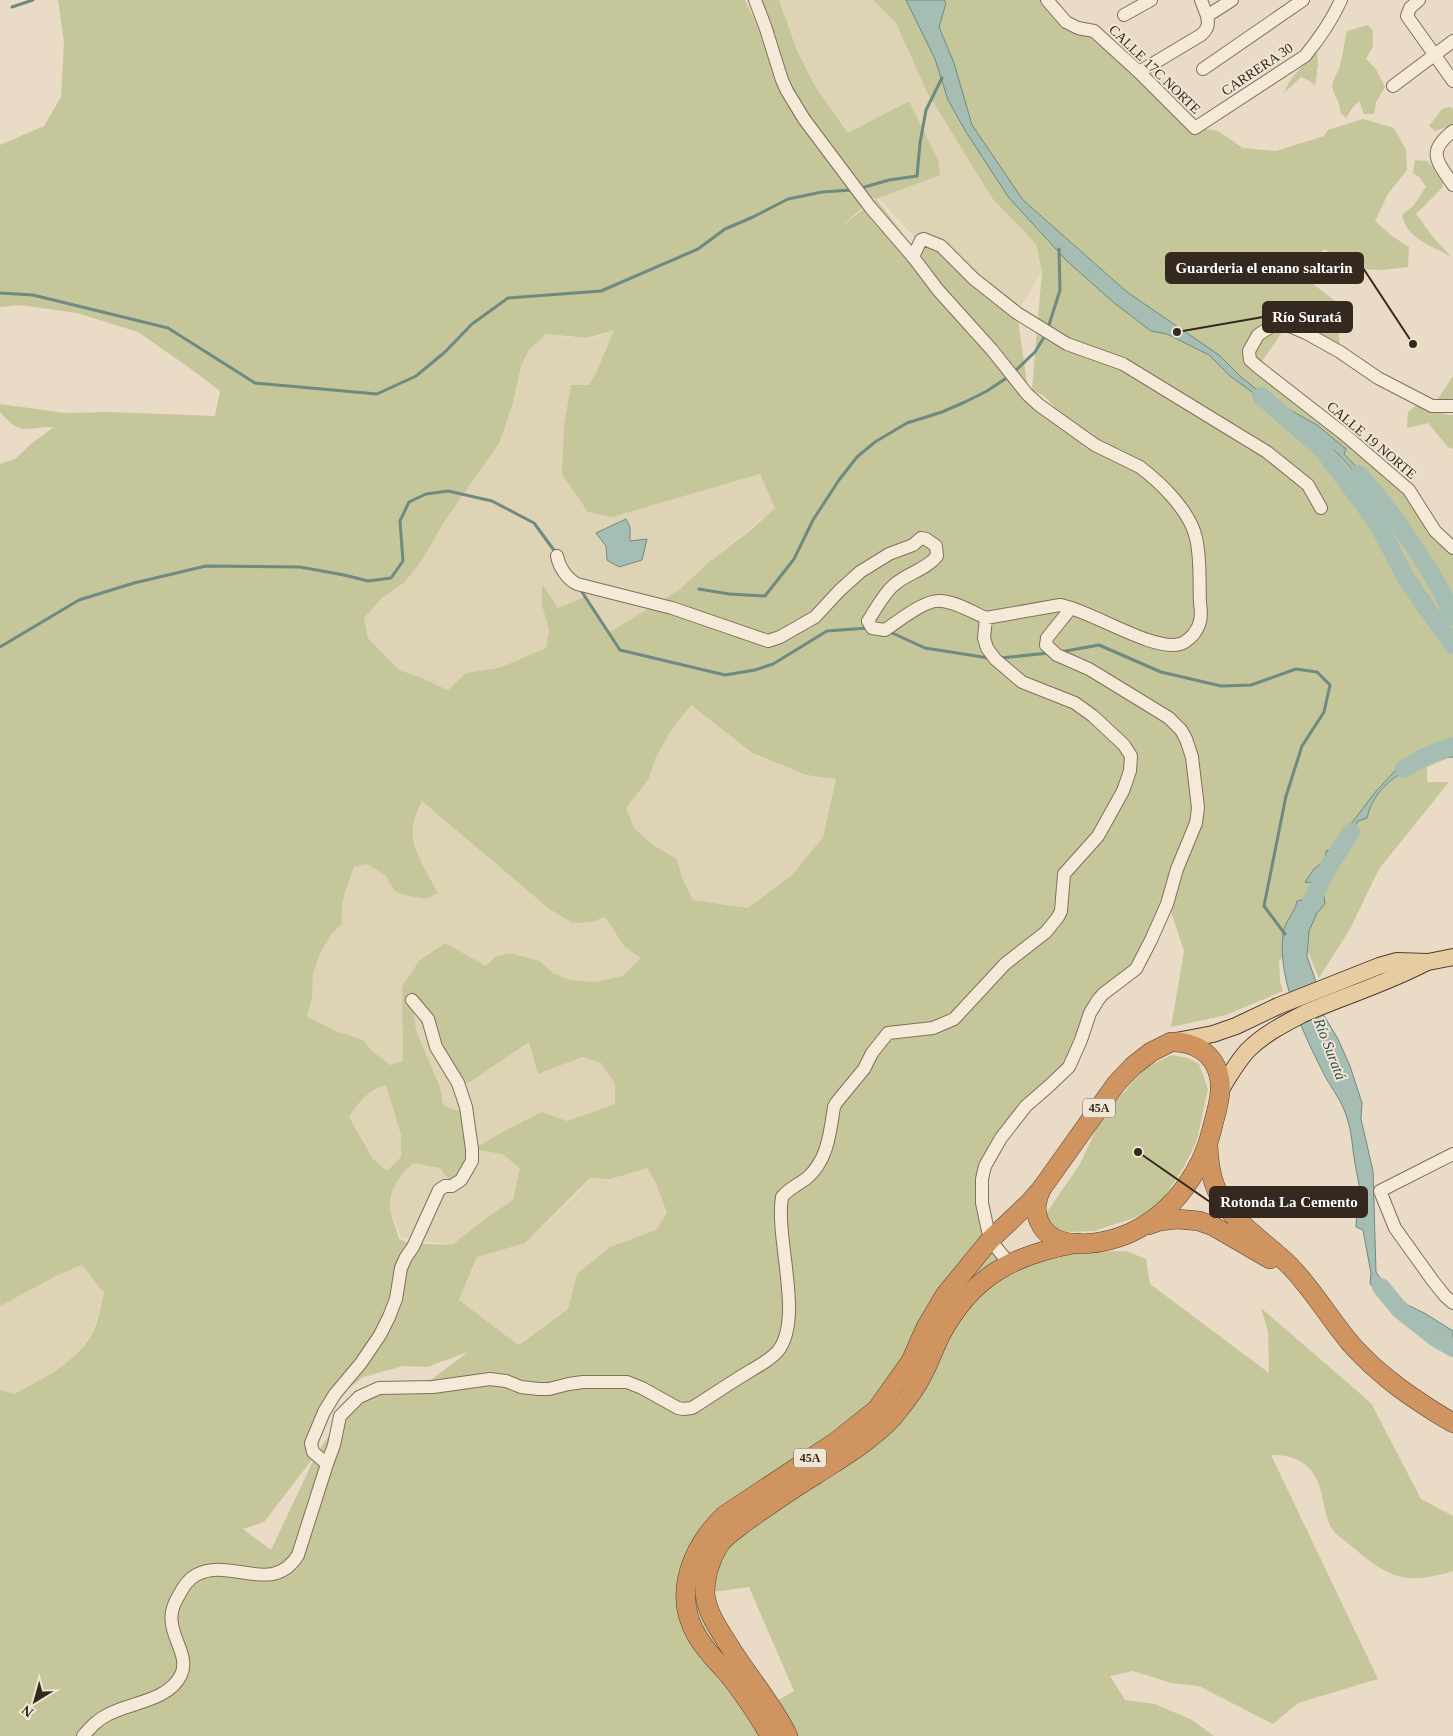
<svg xmlns="http://www.w3.org/2000/svg" width="1453" height="1736" viewBox="0 0 1453 1736" font-family="'Times New Roman',serif">
<style>
.farmland{fill:#ded3b4;fill-rule:evenodd}
.green{fill:#c5c69a;fill-rule:evenodd}
.water{fill:#a6bdb4;stroke:#6e8a81}
.lines{fill:none;stroke-linecap:round;stroke-linejoin:round}
.stream{stroke:#6e8a81;stroke-width:3}
.river{stroke:#a6bdb4;stroke-width:18}
.minor-casing{stroke:#826e5d;stroke-width:14}
.major-casing{stroke:#503d31;stroke-width:18}
.highway-casing{stroke:#503d31;stroke-width:20}
.minor{stroke:#f5ead8;stroke-width:12}
.major{stroke:#e8cca1;stroke-width:16}
.highway{stroke:#cf945f;stroke-width:19}
.labels{text-anchor:middle;stroke-width:4;stroke-linejoin:round;paint-order:stroke}
.shield{fill:#f1e6d4;stroke:#6d6155;stroke-width:1}
.shield-label{font-size:12px;font-weight:bold;fill:#34281f}
.street-label{font-size:14px;fill:#34281f;stroke:#f1e6d4}
.water-label{font-size:15px;font-style:italic;fill:#30524d;stroke:#f1e6d4}
.leader{fill:none;stroke:#34281f;stroke-width:2}
.callout-dot{fill:#34281f;stroke:#f1e6d4;stroke-width:2}
.callout{fill:#34281f;stroke:#34281f;stroke-width:2}
.callout-label{font-size:15px;text-anchor:middle;font-weight:bold;fill:#fff}
</style>
<rect width="100%" height="100%" fill="#e9dbc5"/>
<g class="farmland">
<polygon points="779,0 873,0 896,23 927,92 992,198 1036,244 1042,271 1017,312 918,241 877,196 908,101 849,133 815,86 796,48"/>
<path d="M614 330 597 371 589 385 612 517 760 474 775 508 708 563 679 590 608 633 585 597 558 608 539 576 542 583V605L549 630 546 648 499 668 466 673 448 690 422 678 399 670 368 638 364 618 383 597 405 582 422 560 444 522 500 442 513 403 521 366 528 350 546 334 566 337 593 338ZM630 527V541L647 539 607 560 606 546 597 534Z"/>
<polygon points="691,705 752,754 806,775 836,779 823,837 792,875 748,908 693,900 683,880 677,859 656,847 634,828 626,808 648,780 656,757 670,732"/>
<polygon points="422,801 548,908 592,922 605,917 624,946 641,958 623,976 596,982 570,980 553,973 540,961 495,957 486,966 402,987 403,1061 390,1065 372,1051 363,1040 336,1031 307,1018 312,997 313,974 320,954 330,936 342,923 341,912 344,894 354,867 366,864 388,877 437,893 419,857 413,835 415,819"/>
<polygon points="412,1000 450,1071 466,1084 529,1042 538,1074 581,1057 601,1063 615,1084 616,1104 567,1121 542,1112 520,1121 507,1131 472,1148 466,1107 458,1111 443,1106 440,1086 416,1030"/>
<polygon points="386,1084 401,1135 401,1157 387,1172 373,1159 349,1117 359,1102 376,1088"/>
<polygon points="475,1149 502,1154 520,1168 513,1200 485,1219 452,1245 401,1237 390,1208 395,1183 400,1174 413,1162"/>
<polygon points="647,1168 656,1183 667,1212 656,1230 610,1247 577,1274 568,1309 517,1344 459,1300 478,1257 525,1243 575,1196 590,1178 615,1179 627,1173"/>
<polygon points="82,1265 105,1293 93,1331 76,1356 45,1377 14,1394 0,1390 0,1306 58,1275"/>
</g>
<g class="green">
<path d="M58 0H745L756 22 763 45 759 20 750 0H779L796 48 815 86 848 133 909 101 938 160 940 175 876 199 865 194 872 199 840 228 876 199 915 249 922 238 1017 313 1028 390 1053 408 1055 407 1044 396 1032 390 1042 271 1036 244 992 198 927 92 896 23 873 0H906L915 16 916 0H1046L1051 10 1094 31 1195 127 1218 131 1243 148 1276 151 1324 136 1328 130 1363 119 1394 128 1406 150 1407 170 1388 194 1375 221 1392 236 1409 247 1408 267 1382 270 1360 269 1324 249 1302 276 1337 302 1340 352 1287 325 1258 367 1389 473 1453 548V756L1427 767V782H1449L1379 869 1350 929 1319 978 1307 950 1279 960 1280 982 1283 991 1226 1015 1171 1027 1184 951 1169 906 1141 961 1089 1013 1076 1058 1023 1105 982 1179V1203L1009 1263 1063 1252 1126 1251 1146 1259 1150 1284 1269 1373 1268 1332 1261 1308 1371 1403 1421 1499 1453 1516V1571C1409 1585 1389 1579 1355 1549 1348 1543 1337 1536 1332 1529 1325 1517 1324 1501 1320 1488 1313 1464 1295 1454 1271 1455L1378 1679 1298 1703 1273 1724 1199 1686 1171 1683 1133 1671 1110 1676 1125 1700 1155 1704 1192 1720 1214 1736H0V1390L14 1394C43 1378 79 1362 94 1330 99 1319 101 1305 104 1293L82 1265 58 1275 0 1306V464L15 459 31 444 54 427C25 427 22 437 0 412V404L65 413 109 412 215 416 220 391 191 369 138 332 77 313 20 305 0 307V145L44 126 61 97 64 43ZM614 330 597 371 589 385H571L564 427 562 474 588 512 612 517 760 474 775 508 752 529 708 563 679 590 608 633 585 597 558 608 542 583V605L549 630 546 648 499 668 466 673 448 690 422 678 399 670 368 638 364 618 383 597 405 582 422 560 444 522 500 442 513 403 521 366 529 350 546 334 587 338ZM691 705 752 753 806 775 836 779 823 837 792 875 748 908 693 900 683 880 677 859 656 847 634 828 626 808 648 780 656 757 670 732ZM422 801 548 908 573 923 592 922 605 917 624 946 641 958 623 976 595 982 570 980 553 973 540 961 509 953 495 957 486 966 445 943 419 961 402 987 403 1061 390 1065 372 1051 363 1040 336 1031 307 1017 312 997 313 974 320 954 330 936 342 923C340 902 347 886 354 867L366 864 385 875 395 891 405 895 425 899 438 893C429 876 414 853 413 835 412 823 417 811 422 801ZM412 1000 450 1070 467 1084 529 1042 538 1074 582 1057 601 1063 615 1084V1104L567 1121 542 1112C518 1122 496 1137 472 1149L502 1154 520 1168 513 1200 485 1219 452 1245 409 1243 399 1239C397 1229 391 1217 390 1207 390 1188 400 1175 413 1163L440 1168 452 1184 472 1161 466 1107 458 1111 443 1105 440 1087 416 1030ZM386 1085 401 1135V1157L387 1171 373 1159 349 1117C358 1103 369 1089 386 1085ZM647 1168 656 1183 667 1213 656 1230 610 1247 577 1274 568 1309 521 1343 517 1344 459 1300 477 1257 525 1243 590 1178 611 1179ZM468 1352 432 1379 407 1384 370 1385 339 1421 317 1453 325 1407 363 1377 403 1366 427 1367ZM314 1457H315L271 1550 243 1529 264 1522ZM749 1587 794 1691 770 1705 706 1593Z"/>
<path d="M1368 25 1373 31V46L1366 59 1376 69 1385 87 1376 102 1374 114H1364L1359 101 1353 107 1346 118 1340 112C1340 100 1335 99 1333 90 1331 83 1335 77 1338 71 1342 64 1344 42 1347 31Z"/>
<path d="M1317 52 1318 65 1315 86 1311 82 1301 77 1284 93C1290 76 1304 65 1317 52Z"/>
<polygon points="1449,107 1453,109 1453,125 1435,131 1429,126 1442,109"/>
<path d="M1415 160 1427 161 1442 176 1443 187 1416 214 1433 237 1451 257C1432 245 1407 240 1402 215L1413 206 1426 187 1420 178 1413 173Z"/>
<polygon points="1453,376 1453,404 1435,403"/>
<path d="M1422 401C1432 407 1441 415 1453 415V449L1448 447 1428 423 1407 428 1408 412Z"/>
<polygon points="1172,1055 1188,1058 1199,1064 1208,1089 1197,1140 1184,1167 1163,1199 1143,1215 1094,1231 1066,1232 1047,1224 1045,1215 1080,1164 1101,1119 1146,1067"/>
</g>
<g class="water">
<polygon points="906,0 944,0 946,3 939,27 954,63 972,125 1023,200 1127,292 1219,355 1241,377 1265,396 1317,425 1346,449 1344,454 1374,485 1373,497 1379,511 1391,532 1422,596 1453,635 1453,650 1451,638 1419,594 1375,512 1360,479 1342,458 1325,441 1267,403 1230,376 1209,355 1167,334 1151,331 1113,302 1067,261 1009,198 966,132 948,100 935,59"/>
<polygon points="626,519 630,527 630,541 647,539 642,560 619,567 607,560 606,546 596,533"/>
<path d="M1453 753V757C1418 759 1375 780 1367 818L1358 821 1341 851 1332 854 1330 863 1321 877 1325 904 1317 913 1309 931 1307 956 1315 979 1323 1014 1338 1039 1350 1066 1362 1103 1361 1119 1373 1171 1376 1272 1390 1292 1408 1305 1426 1314 1453 1331V1340L1423 1318 1389 1302 1370 1284 1371 1273 1363 1230 1356 1227C1356 1216 1359 1205 1360 1193 1360 1184 1356 1173 1355 1163 1352 1147 1352 1131 1346 1115 1342 1102 1333 1090 1326 1078 1306 1039 1277 981 1283 935 1284 921 1295 913 1297 901L1308 899 1314 883 1305 882 1314 869 1325 860 1326 851 1331 850 1377 790 1394 772 1414 760 1428 756Z"/>
</g>
<g class="lines">
<g class="stream">
<polyline points="12,7 33,0"/>
<polyline points="861,188 889,180 917,176 920,143 926,110 942,78"/>
<polyline points="0,293 33,295 168,328 255,383 377,394 416,376 445,352 472,324 508,298 601,291 698,249 725,229 753,217 788,199 822,192 852,190"/>
<polyline points="1048,328 1060,290 1059,249"/>
<polyline points="1013,373 1035,352 1046,334"/>
<polyline points="580,589 620,650 725,675 755,670 773,664 827,631 868,628"/>
<polyline points="699,589 729,594 765,596 794,559 813,520 839,480 857,457 875,442 907,423 942,412 965,402 987,391 1008,377"/>
<polyline points="890,632 925,648 989,658"/>
<polyline points="0,647 79,600 134,583 206,566 300,567 344,575 368,581 391,578 403,561 400,521 409,502 426,494 448,491 492,501 534,523 556,553"/>
<polyline points="1060,652 1099,645 1161,672 1221,686 1251,685 1296,669 1317,672 1330,685 1324,712 1302,746 1286,796 1264,906 1285,934"/>
<polyline points="1000,658 1049,653"/>
</g>
<g class="river">
<polyline points="1261,396 1323,450 1378,524 1407,580 1453,645"/>
<path d="M1359 474C1387 506 1410 539 1432 575 1440 589 1448 602 1453 617"/>
<polyline points="1404,769 1424,757 1453,746"/>
<polyline points="1311,903 1326,871 1351,832"/>
<polyline points="1381,1287 1400,1310 1437,1339 1453,1348"/>
</g>
<defs>
<g id="minor">
<polyline points="755,0 765,26 782,80 787,91 804,119 870,207 913,257"/>
<path d="M1047 0 1066 22 1078 28 1094 31 1139 72 1195 128 1305 56C1319 39 1332 20 1341 0"/>
<polyline points="1201,0 1207,16"/>
<polyline points="1419,0 1410,8 1407,16 1453,81"/>
<polyline points="1124,15 1151,0"/>
<polyline points="1203,69 1303,0"/>
<path d="M1139 72 1201 35C1208 29 1209 24 1207 16L1232 0"/>
<polyline points="1393,86 1453,41"/>
<path d="M1453 131C1426 152 1437 161 1453 185"/>
<polyline points="1453,406 1432,406 1378,378 1340,352 1306,333 1287,325 1273,325 1258,335 1249,351 1250,360 1258,367 1344,434 1409,490 1435,531 1453,548"/>
<path d="M557 556C559 567 567 579 577 584L672 608 768 641 780 637 815 617 839 591 860 572 889 554 913 545 921 538 926 539 936 546 937 556C926 570 907 573 894 585 885 592 875 610 868 621L872 628 885 630C899 621 925 599 941 601 956 602 972 612 986 618"/>
<polyline points="1453,1154 1380,1191 1395,1228 1433,1281 1445,1296 1453,1303"/>
<polyline points="1009,1263 990,1240 982,1203 982,1179 985,1166 1001,1138 1026,1106 1049,1086 1069,1067 1081,1040 1090,1013 1098,1000 1103,994 1136,969 1151,940 1167,904 1177,869 1196,823 1198,808 1192,757 1186,739 1181,730 1169,718 1148,705 1089,669 1057,655 1046,645 1047,638 1071,608"/>
<polyline points="327,1464 313,1452 311,1443 324,1412 335,1394 361,1363 380,1335 389,1317 396,1299 401,1268 406,1257 413,1247 439,1190 445,1186 452,1186 461,1180 472,1161 472,1149 466,1107 458,1083 436,1047 428,1019 412,1000"/>
<path d="M83 1736C91 1727 98 1719 109 1714 132 1702 168 1701 181 1675 189 1658 174 1641 172 1624 170 1614 174 1603 179 1595 183 1587 189 1579 196 1575 230 1556 272 1597 298 1555L327 1464 334 1445 340 1416 359 1397 379 1388 433 1387 490 1379 506 1381 521 1387 539 1389H549L569 1384 583 1382H627L642 1388 678 1408 683 1409 692 1408C711 1396 730 1383 750 1371 760 1365 770 1360 778 1351 804 1318 775 1239 782 1197 788 1189 799 1184 807 1178 828 1160 830 1132 834 1107L836 1103 864 1069 872 1053 888 1033 933 1028 954 1019 1005 964 1046 932 1058 917 1061 911 1064 874 1098 836 1123 791 1130 771 1131 756 1124 745 1093 716 1075 703 1022 682 995 659 987 648 984 638 986 618 1060 605C1090 610 1153 652 1180 644 1185 643 1189 639 1193 635 1201 625 1202 616 1200 603 1199 582 1201 559 1196 538 1190 511 1161 483 1140 467L1095 445 1039 405 1027 394 992 350 938 290 913 257 921 240 924 239 941 246 974 279 1017 313 1067 344 1123 364 1267 452 1308 485 1321 508"/>
</g>
<g id="major">
<polyline points="1176,1041 1213,1034 1236,1026 1278,1006 1379,966 1397,961 1428,962 1453,957"/>
<path d="M1220 1091C1229 1076 1237 1062 1248 1050 1264 1034 1284 1024 1303 1014 1344 996 1388 983 1427 962"/>
</g>
<g id="highway">
<path d="M1171 1042C1193 1041 1214 1053 1219 1076 1223 1093 1216 1112 1212 1129 1202 1171 1174 1211 1134 1231 1109 1244 1052 1255 1039 1221 1034 1210 1036 1199 1042 1188L1116 1084 1133 1066 1151 1052Z"/>
<path d="M1208 1145C1209 1164 1211 1180 1220 1197 1235 1224 1268 1244 1290 1266 1313 1290 1330 1319 1351 1344 1380 1377 1416 1401 1453 1423"/>
<polyline points="1148,1225 1160,1221 1177,1219 1199,1221 1213,1226 1270,1259"/>
<path d="M770 1736C758 1715 744 1694 729 1675 718 1663 705 1650 697 1636 672 1594 692 1546 725 1515L837 1441 877 1409 911 1361 926 1327 945 1295 990 1240 1030 1202 1042 1188"/>
<path d="M788 1736C772 1703 747 1675 728 1644 718 1628 706 1611 705 1592 705 1576 711 1558 719 1545 726 1535 738 1528 748 1520 771 1504 793 1488 817 1474 843 1457 872 1440 893 1417 904 1404 915 1390 923 1374 929 1362 934 1349 940 1336 972 1276 1012 1255 1078 1243"/>
</g>
</defs>
<use href="#minor" class="minor-casing"/>
<use href="#major" class="major-casing"/>
<use href="#highway" class="highway-casing"/>
<use href="#minor" class="minor"/>
<use href="#major" class="major"/>
<use href="#highway" class="highway"/>
</g>
<g class="labels">
<g class="shield">
<rect x="1083" y="1098.5" width="32" height="19" rx="4"/>
<rect x="794" y="1448.5" width="32" height="19" rx="4"/>
</g>
<g class="shield-label">
<text x="1099" y="1112">45A</text>
<text x="810" y="1462">45A</text>
</g>
<g class="street-label">
<text transform="translate(1155 69) rotate(44)" y="5">CALLE 17C NORTE</text>
<text transform="translate(1257 69) rotate(-34)" y="5">CARRERA 30</text>
<text transform="translate(1372 440) rotate(40)" y="5">CALLE 19 NORTE</text>
</g>
<g class="water-label">
<text transform="translate(1330 1049) rotate(69)" y="5">Río Suratá</text>
</g>
</g>
<path class="leader" d="M1413 344L1363 268M1177 332L1263 317M1138 1152L1210 1202"/>
<g class="callout-dot">
<circle cx="1413" cy="344" r="5"/>
<circle cx="1177" cy="332" r="5"/>
<circle cx="1138" cy="1152" r="5"/>
</g>
<g class="callout">
<rect x="1166" y="253" width="197" height="30" rx="5"/>
<rect x="1263" y="302" width="89" height="30" rx="5"/>
<rect x="1210" y="1187" width="157" height="30" rx="5"/>
</g>
<g class="callout-label">
<text x="1264" y="273">Guarderia el enano saltarin</text>
<text x="1307" y="322">Río Suratá</text>
<text x="1289" y="1207">Rotonda La Cemento</text>
</g>
<g transform="translate(35 1701) rotate(217)" stroke="#f1e6d4" stroke-width="4" paint-order="stroke">
<path d="M0-4L9 19L0 12L-9 19Z" fill="#34281f"/>
<text y="-8" font-size="14" font-weight="bold" text-anchor="middle" fill="#34281f">N</text>
</g>
</svg>
